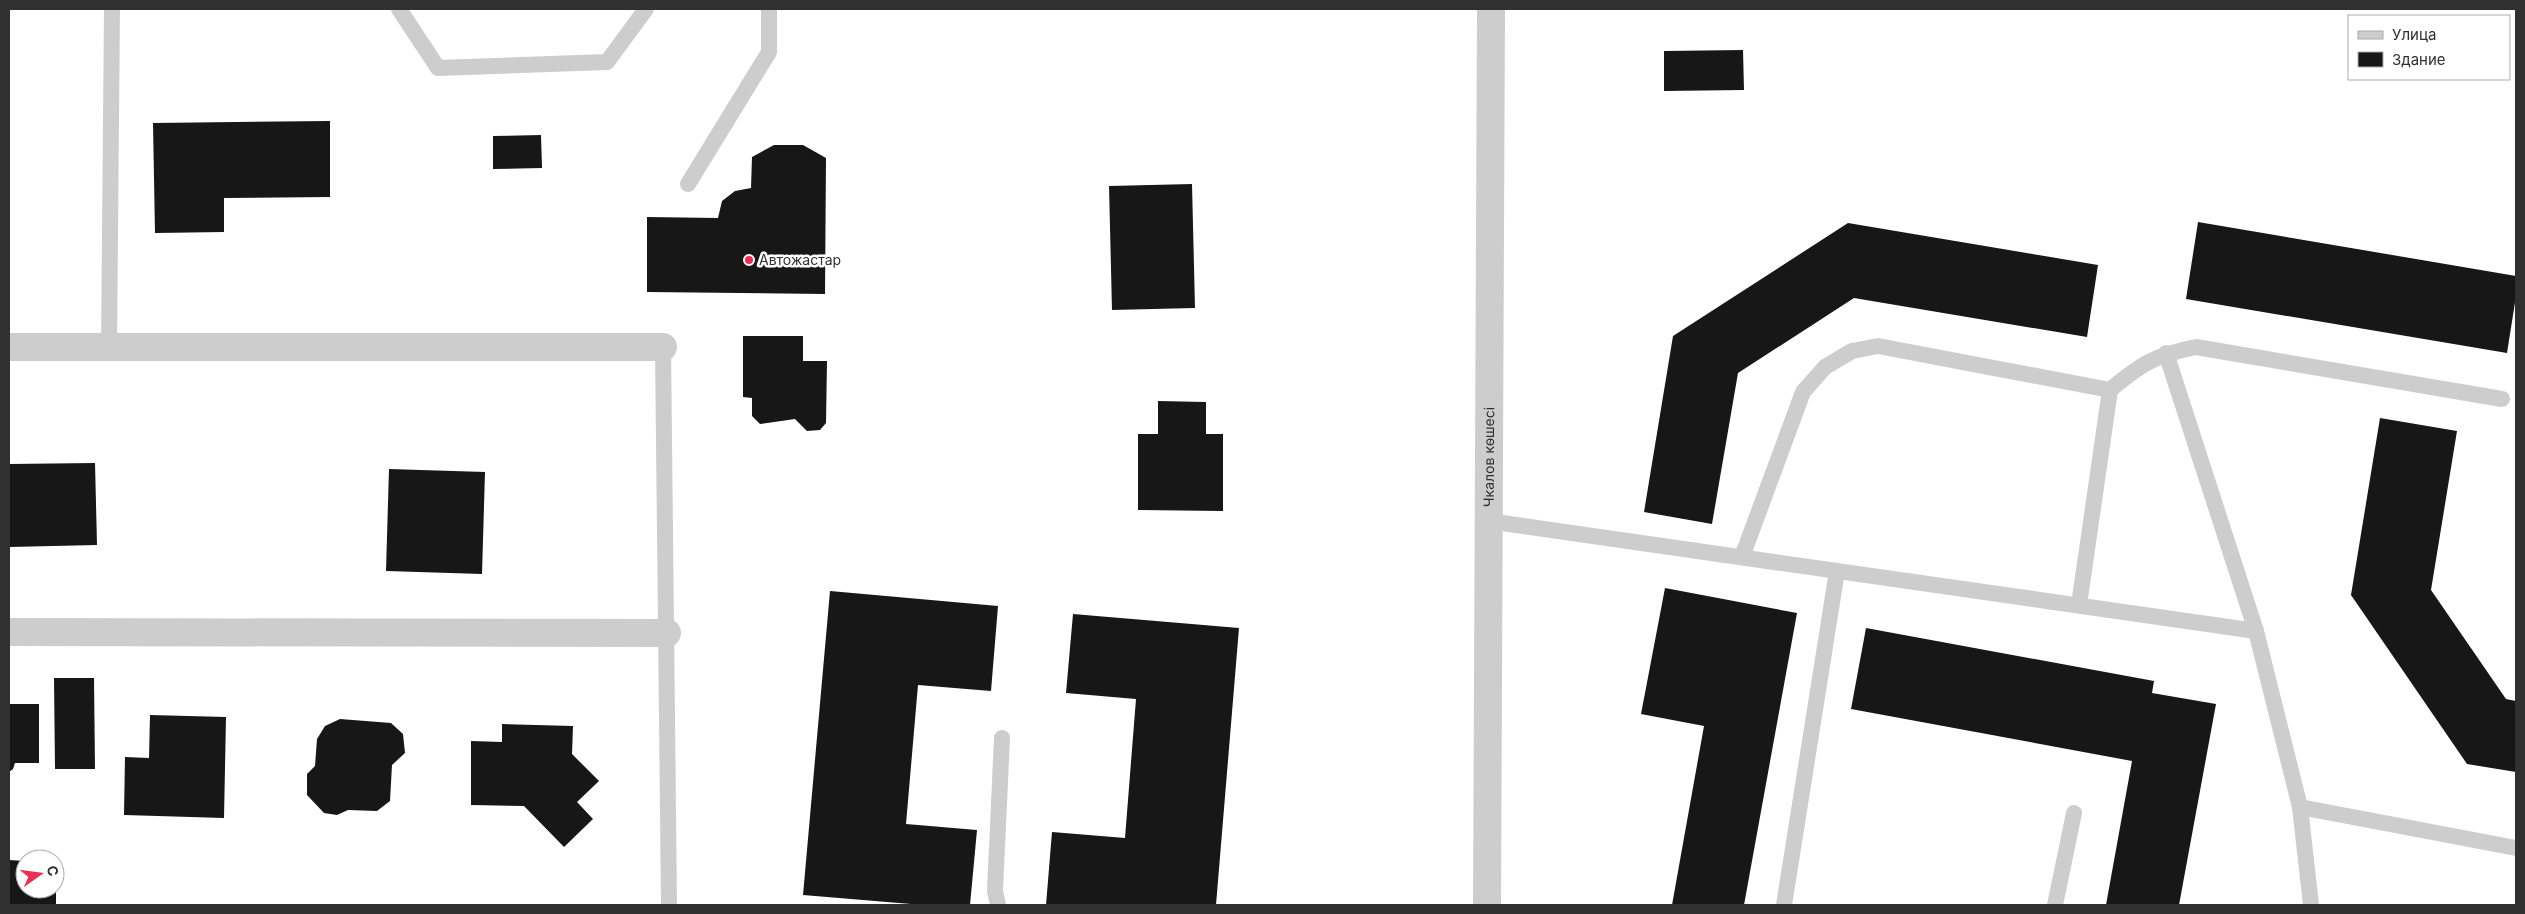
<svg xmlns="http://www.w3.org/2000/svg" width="2525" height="914" viewBox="0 0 2525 914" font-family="Inter,sans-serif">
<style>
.building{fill:#171717}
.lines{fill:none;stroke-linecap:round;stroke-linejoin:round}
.service{stroke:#cdcdcd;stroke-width:16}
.minor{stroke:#cdcdcd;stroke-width:28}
.tertiary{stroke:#cdcdcd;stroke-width:28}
.poi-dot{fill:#eb2e53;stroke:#fff;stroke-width:2}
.labels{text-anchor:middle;stroke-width:5;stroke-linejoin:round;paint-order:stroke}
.poi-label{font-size:14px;fill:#303030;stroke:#fff;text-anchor:start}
.street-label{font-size:14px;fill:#303030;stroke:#fff}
</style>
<rect width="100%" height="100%" fill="#fff"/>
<g class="building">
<polygon points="1743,50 1744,90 1664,91 1664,51"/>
<polygon points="330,121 330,197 224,198 224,232 155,233 153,123"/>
<polygon points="541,135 542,168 493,169 493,136"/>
<polygon points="774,145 803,145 826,158 825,294 647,292 647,217 718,218 722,201 735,191 751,188 752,157"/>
<polygon points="1192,184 1195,308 1112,310 1109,186"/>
<polygon points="2198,222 2516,276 2516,296 2507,353 2186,299"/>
<polygon points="1848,223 2098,265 2087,337 1854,298 1738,373 1712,524 1644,512 1673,336"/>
<polygon points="743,336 803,336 803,361 827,361 826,423 820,430 807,431 795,419 760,424 752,416 752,398 743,397"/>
<polygon points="1158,401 1206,402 1206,434 1223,434 1223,511 1138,510 1138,434 1158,434"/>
<polygon points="2380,418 2457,431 2431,590 2506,699 2516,701 2516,772 2467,764 2351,595"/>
<polygon points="95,463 97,545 9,547 9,464"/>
<polygon points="389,469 485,472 482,574 386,571"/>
<polygon points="1665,588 1797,613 1744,905 1672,905 1704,726 1641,714"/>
<polygon points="830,591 998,606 991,691 918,685 906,824 977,830 970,905 923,905 803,895"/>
<polygon points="1073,614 1239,628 1216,905 1046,905 1052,832 1125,838 1136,699 1066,693"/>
<polygon points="1866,628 2154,681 2152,693 2216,704 2179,905 2106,905 2132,761 1851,709"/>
<polygon points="54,678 94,678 95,769 55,769"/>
<polygon points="9,704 39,704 39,763 15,763 13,769 9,772"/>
<polygon points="150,715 226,717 224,818 124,815 125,757 149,758"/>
<polygon points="340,719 391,723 403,734 405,753 392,765 390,801 377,811 348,810 337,815 324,813 307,795 307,774 315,766 317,739 325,726"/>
<polygon points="502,724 573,726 572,754 599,781 577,802 593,819 564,847 524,806 471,805 471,741 502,742"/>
<polygon points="9,860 25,861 25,889 56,889 56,905 9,905"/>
</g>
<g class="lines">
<g class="service">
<polyline points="399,9 438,68 607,62 646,9"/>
<polyline points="688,184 769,52 769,9"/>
<polyline points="109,347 112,9"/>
<polyline points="663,347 669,905"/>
<polyline points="2166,353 2256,631 2300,807 2311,905"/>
<polyline points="1488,521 2256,631"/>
<polyline points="1742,557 1803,392 1825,367 1852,351 1878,346 2110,390"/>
<path d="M2079 605 2110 390C2142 363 2156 355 2196 347L2502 399"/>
<polyline points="2300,807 2516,848"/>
<polyline points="998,905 995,891 1002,738"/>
<polyline points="1784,905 1837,571"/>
<polyline points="2055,905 2074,813"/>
</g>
<g class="minor">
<polyline points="9,347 663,347"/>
<polyline points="9,632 667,633"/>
</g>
<path class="tertiary" id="s1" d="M1487 905 1491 9"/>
</g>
<circle class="poi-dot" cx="749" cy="260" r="5"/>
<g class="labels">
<g class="poi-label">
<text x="759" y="265">Автожастар</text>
</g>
<g class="street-label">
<text dy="5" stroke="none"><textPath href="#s1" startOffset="448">Чкалов көшесі</textPath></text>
</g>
</g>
<rect width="2525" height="914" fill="none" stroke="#303030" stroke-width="20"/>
<rect x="2348" y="15" width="162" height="65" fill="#ffffff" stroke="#acacac"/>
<rect x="2358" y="31" width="25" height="8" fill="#cdcdcd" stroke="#acacac"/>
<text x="2392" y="40" font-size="15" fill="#303030">Улица</text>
<rect x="2358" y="52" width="25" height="15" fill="#171717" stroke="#acacac"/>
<text x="2392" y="65" font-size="15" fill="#303030">Здание</text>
<g transform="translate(40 874) rotate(76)"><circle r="24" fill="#ffffff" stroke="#acacac"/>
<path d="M0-4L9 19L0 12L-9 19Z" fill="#eb2e53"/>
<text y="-8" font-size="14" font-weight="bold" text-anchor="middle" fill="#303030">С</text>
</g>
</svg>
